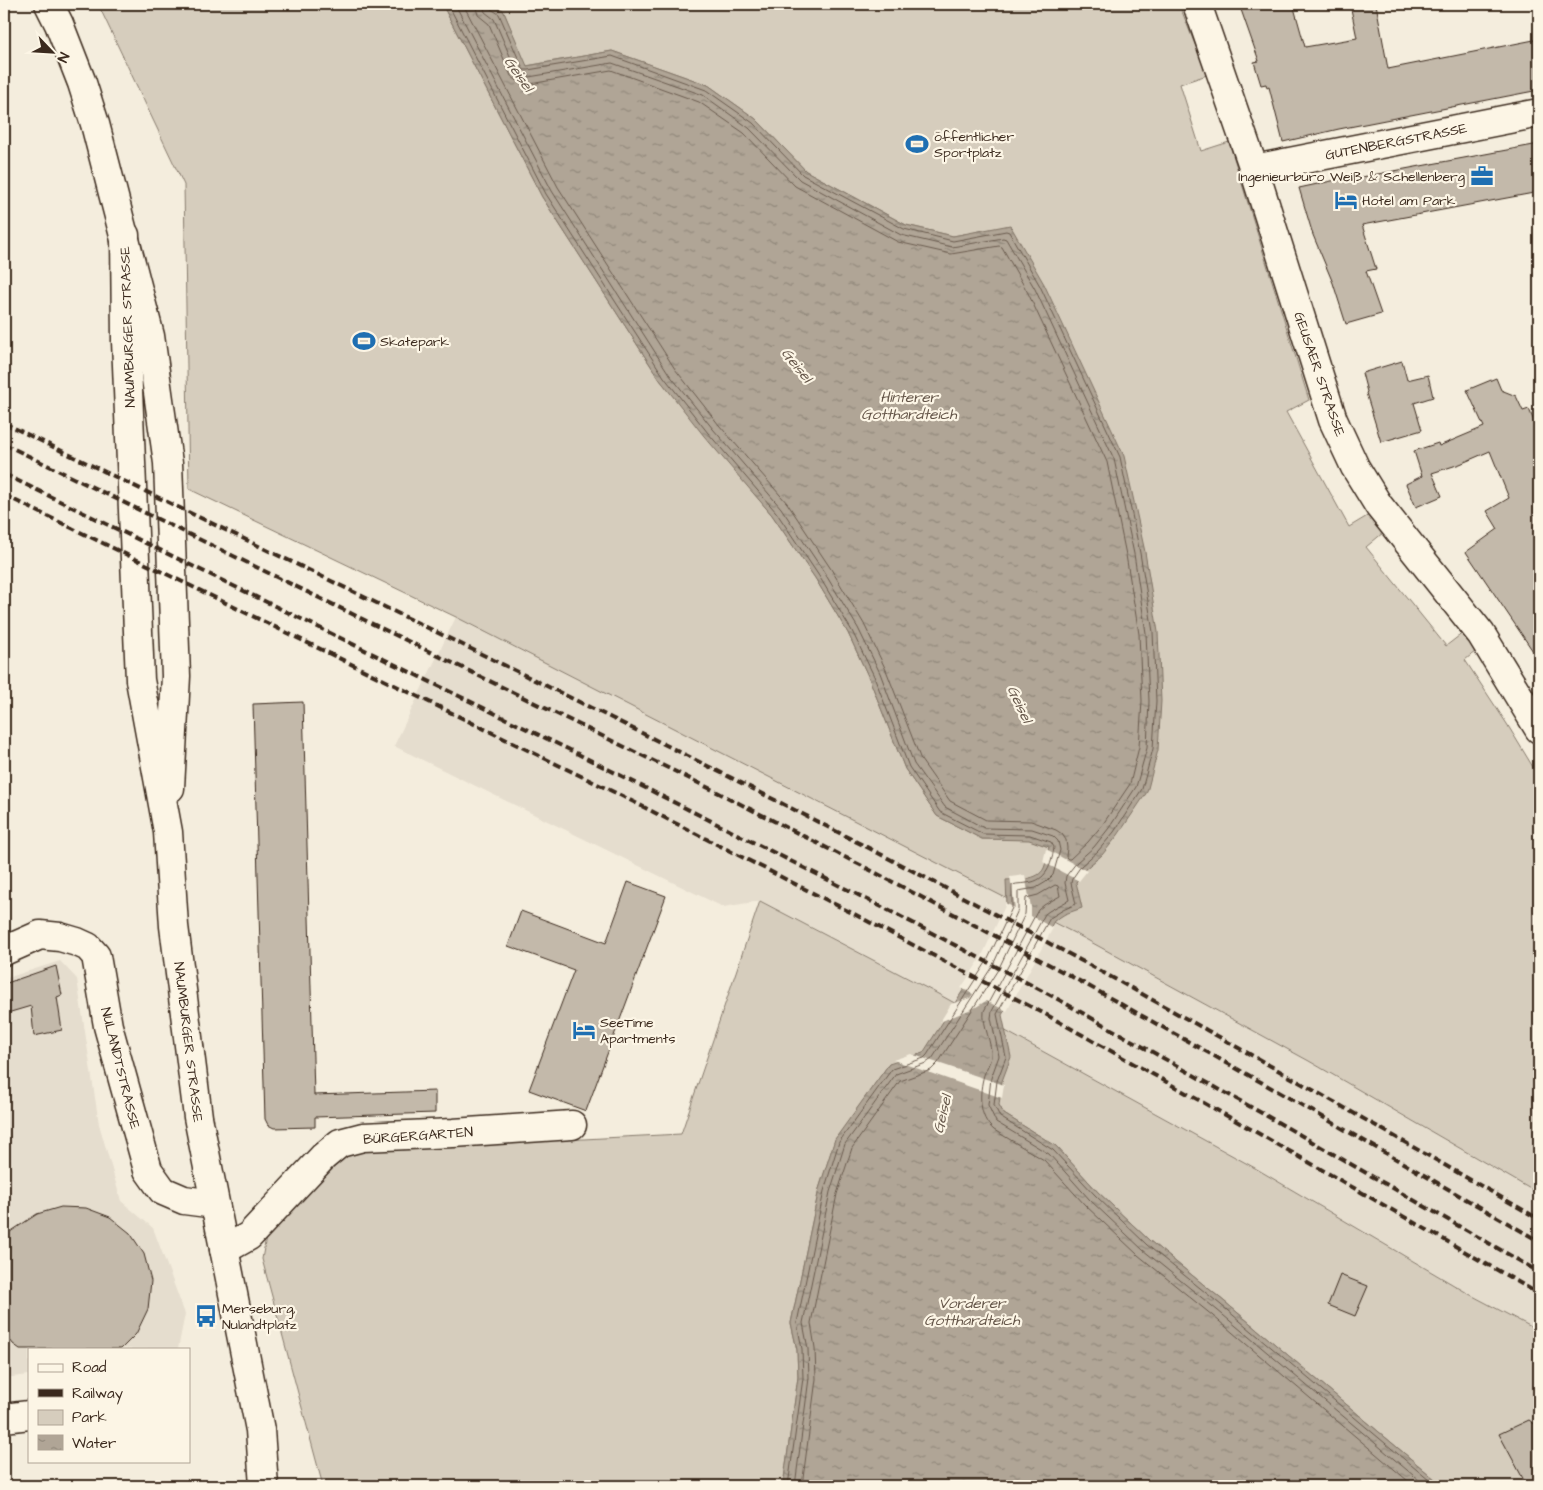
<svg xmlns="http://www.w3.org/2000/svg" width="1543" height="1490" viewBox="0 0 1543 1490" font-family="'Architects Daughter',sans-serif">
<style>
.built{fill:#e5ddce}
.green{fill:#d6cdbd;stroke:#887c6e}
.water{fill:url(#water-ripples);stroke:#817466}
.pier{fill:#f4eddd}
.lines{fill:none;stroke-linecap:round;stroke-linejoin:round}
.shore{stroke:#6a5b4e;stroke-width:1}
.building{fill:#c3b9aa;stroke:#3b2a1e}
.minor-casing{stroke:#3b2a1e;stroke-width:31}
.major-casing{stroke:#3b2a1e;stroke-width:31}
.minor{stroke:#fcf5e5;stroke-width:28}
.major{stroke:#fcf5e5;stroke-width:28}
.rail{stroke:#3b2a1e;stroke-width:4;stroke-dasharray:8 4;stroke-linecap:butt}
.labels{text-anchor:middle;stroke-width:4.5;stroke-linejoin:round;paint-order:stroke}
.poi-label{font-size:14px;fill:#3b2a1e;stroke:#fcf5e5;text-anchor:start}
.street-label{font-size:14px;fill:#3b2a1e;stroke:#fcf5e5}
.water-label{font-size:15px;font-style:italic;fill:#645548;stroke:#fcf5e5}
</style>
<defs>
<pattern id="water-ripples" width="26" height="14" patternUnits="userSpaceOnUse" patternTransform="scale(1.25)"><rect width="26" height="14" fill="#b0a596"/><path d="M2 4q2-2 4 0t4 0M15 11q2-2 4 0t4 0" fill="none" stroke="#90877a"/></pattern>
</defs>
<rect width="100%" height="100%" fill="#f4eddd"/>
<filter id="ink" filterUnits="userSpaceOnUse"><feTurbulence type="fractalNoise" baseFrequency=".02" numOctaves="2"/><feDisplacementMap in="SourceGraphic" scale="10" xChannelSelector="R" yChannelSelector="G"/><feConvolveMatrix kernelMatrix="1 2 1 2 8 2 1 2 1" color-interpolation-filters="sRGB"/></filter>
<g filter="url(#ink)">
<g class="built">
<polygon points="456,617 995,889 1309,1061 1539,1194 1539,1331 1469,1294 1255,1168 940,995 760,901 723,907 394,746"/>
<polygon points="60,961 77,979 99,1124 121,1201 153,1228 185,1314 178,1349 29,1349 29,1375 4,1378 4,979"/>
</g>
<g class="green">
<polygon points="98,4 442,4 542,197 660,380 772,515 815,578 848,633 869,678 905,769 937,816 982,839 1029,839 1049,847 1076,882 1085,869 1102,855 1011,226 953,236 906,225 806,171 756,119 708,85 612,51 526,66 503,10 489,4 1146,4 1148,9 1160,4 1179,4 1207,75 1180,84 1201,151 1229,142 1309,400 1286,412 1349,527 1369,515 1384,532 1366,547 1446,646 1464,632 1476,651 1465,660 1507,724 1539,777 1539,1194 1309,1061 1078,935 456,617 189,489 184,185"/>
<polygon points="760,901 940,995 1255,1168 1469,1294 1539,1331 1539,1486 1443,1486 1225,1302 1150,1241 1098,1192 1056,1146 1004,1114 999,1105 889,1064 835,1140 819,1189 791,1323 797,1350 798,1377 783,1486 323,1486 262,1259 266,1237 350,1151 681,1134"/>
</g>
<path class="water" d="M442 4H489L503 10 527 66 612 51 708 85 756 119 806 171 906 225 953 236 1010 225 1044 284 1124 456 1145 552 1158 632 1161 701 1158 750 1147 792 1118 835 1102 855 1085 869 1076 882 1082 908 1065 914 1054 921 1002 1015 1011 1057 1002 1081 999 1105 1004 1114 1056 1146 1098 1192 1150 1241 1225 1302 1443 1486H783L798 1377 797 1350 791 1323 819 1189 835 1139 889 1064 923 1053 983 959 1007 906 1006 880C1018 879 1038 881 1044 868 1047 862 1047 853 1049 847L1029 840 982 839 937 816 905 769 869 678 848 633 815 578 772 515 704 436 660 380 542 197Z"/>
<g class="pier">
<polygon points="1046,849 1087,871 1079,881 1043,862"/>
<polygon points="1025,875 1031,907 1031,916 1053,928 1007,1011 986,1001 976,1007 940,1022 951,1004 970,998 973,994 961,988 981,958 1005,906 1005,903 1015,908 1010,877"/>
<polygon points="911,1054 1004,1085 1002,1098 893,1060"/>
</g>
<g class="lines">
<g class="shore">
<path d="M448 4 546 194 664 377 708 433 776 512 819 576 852 631 874 676 909 767 940 812 983 834 1030 835 1051 842 1054 847C1052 862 1048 878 1032 882 1025 884 1018 883 1012 885V908L987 961 927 1055 924 1058 892 1069 839 1142 824 1191 797 1323 802 1349 803 1378 788 1486"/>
<polyline points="455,4 552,191 669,374 713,429 781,508 824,572 858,628 880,673 914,764 945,807 984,828 1032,829 1053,836 1058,841 1060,850 1053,875 1046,882 1036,888 1018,891 1018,910 993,965 932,1059 926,1063 896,1074 845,1144 830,1192 803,1323 808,1349 809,1378 795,1486"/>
<polyline points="463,4 558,187 675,369 719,425 787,503 831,569 864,624 886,670 921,760 950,801 986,820 1031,821 1056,830 1062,834 1066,840 1067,848 1066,857 1068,859 1070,859 1088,842 1103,824 1130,784 1139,747 1142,701 1139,634 1126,555 1107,462 1028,293 1002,247 999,246 951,254 898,242 795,186 744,133 699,102 611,70 530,84 520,83 511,76 489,24 478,15 475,4"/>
<polyline points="483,4 485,12 494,19 516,70 522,76 529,77 612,63 703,95 749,128 800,180 901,235 952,247 1003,238 1006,239 1035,289 1114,459 1134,554 1146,633 1149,701 1147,748 1136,787 1109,828 1094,847 1077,862 1066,876 1065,883 1069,900 1049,911 1045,914 992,1011 991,1018 999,1056 991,1078 988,1105 996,1122 1049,1154 1090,1200 1143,1250 1217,1310 1426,1486"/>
<polyline points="489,4 491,9 499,14 522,67 524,70 528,70 612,56 706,90 753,123 803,175 904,229 953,241 1006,231 1009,232 1040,286 1120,457 1140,553 1153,632 1156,701 1153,749 1142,789 1114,832 1098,851 1081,866 1072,879 1071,883 1076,904 1063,910 1050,918 997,1014 1006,1057 997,1081 994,1105 1000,1117 1053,1150 1095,1195 1147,1245 1221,1305 1436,1486"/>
<path d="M802 1486 816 1379 815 1348 811 1323 837 1194 852 1148 900 1081 931 1070 938 1063 999 968 1025 914 1026 898 1038 895 1055 885 1058 886 1060 896 1044 905 1038 910 984 1011C982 1025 993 1045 991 1057 990 1063 986 1069 984 1075 979 1093 978 1117 994 1130L1044 1160 1085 1205 1138 1255 1213 1316 1414 1486"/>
</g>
</g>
<g class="building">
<polygon points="1239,4 1293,4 1305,47 1357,38 1350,4 1376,4 1388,69 1539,39 1539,90 1339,129 1283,142 1269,87 1267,88 1266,84 1261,85 1254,62 1259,61"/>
<polygon points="1539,144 1539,192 1362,225 1376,269 1366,271 1381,314 1346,324 1333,283 1313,235 1299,188 1350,177 1351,179"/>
<polygon points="1402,361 1407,380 1428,375 1433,397 1414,403 1422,430 1381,442 1366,393 1367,392 1362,373"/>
<polygon points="1496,378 1501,390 1516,396 1523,411 1529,409 1539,434 1539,660 1466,552 1498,529 1487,511 1509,498 1490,451 1460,464 1432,473 1442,496 1416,507 1406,484 1422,476 1414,451 1438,443 1439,446 1484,427 1467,390"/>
<polygon points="303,702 314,1095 435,1091 435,1113 315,1117 315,1127 274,1128 268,1125 265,1119 253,704"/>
<polygon points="628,882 666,896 586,1111 529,1090 574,970 508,946 521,911 606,943"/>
<polygon points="56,966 62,995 57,997 62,1030 34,1036 31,1006 4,1014 4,984"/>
<polygon points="61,1207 86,1208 110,1217 130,1233 144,1254 151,1281 148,1309 136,1334 121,1349 20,1349 13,1344 4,1331 4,1236 37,1214"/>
<polygon points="1340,1275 1368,1286 1355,1316 1328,1305"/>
<polygon points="1529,1420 1539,1427 1539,1486 1527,1486 1499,1434"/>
</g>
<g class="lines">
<defs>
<g id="minor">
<polyline points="1197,4 1254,169 1333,420 1355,467 1379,506 1481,634 1539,729"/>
<polyline points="1254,169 1539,113"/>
<polyline points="4,951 40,935 60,937 77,942 88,947 96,956 108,1026 148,1170 163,1191 184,1200 215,1204"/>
<polyline points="224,1250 249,1236 323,1157 340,1143 363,1137 453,1133 572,1125"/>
<polyline points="4,1418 29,1415"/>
</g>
<g id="major">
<polyline points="49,4 59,24 82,83 95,124 150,336 168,463 176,676 170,788"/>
<polyline points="125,235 126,341 140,680 168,832 174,926 198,1117 260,1430 264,1486"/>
</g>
</defs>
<use href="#minor" class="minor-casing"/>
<use href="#major" class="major-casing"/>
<use href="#minor" class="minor"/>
<use href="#major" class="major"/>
<g class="rail">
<path d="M4 423C332 582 663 738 985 909 1172 1008 1355 1114 1539 1219"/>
<polyline points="4,444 715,791 874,872 1067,974 1286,1096 1539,1241"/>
<polyline points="4,474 574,752 886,909 1054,997 1274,1120 1539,1272"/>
<polyline points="4,495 618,794 854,914 1045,1014 1263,1136 1539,1294"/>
</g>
</g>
</g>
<defs>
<symbol id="stadium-bare" viewBox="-9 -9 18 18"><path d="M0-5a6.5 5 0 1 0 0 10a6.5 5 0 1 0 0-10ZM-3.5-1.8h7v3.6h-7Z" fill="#1f6fb2" stroke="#fcf5e5" stroke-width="2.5" paint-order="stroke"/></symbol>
<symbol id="office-bare" viewBox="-9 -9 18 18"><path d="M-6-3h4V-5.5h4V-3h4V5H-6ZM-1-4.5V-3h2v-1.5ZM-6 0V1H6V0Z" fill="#1f6fb2" stroke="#fcf5e5" stroke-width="2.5" paint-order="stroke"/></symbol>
<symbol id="hotel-bare" viewBox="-9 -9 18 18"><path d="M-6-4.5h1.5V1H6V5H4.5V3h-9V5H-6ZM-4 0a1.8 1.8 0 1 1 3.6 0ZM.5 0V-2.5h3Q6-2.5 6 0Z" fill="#1f6fb2" stroke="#fcf5e5" stroke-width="2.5" paint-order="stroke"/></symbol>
<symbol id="bus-bare" viewBox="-9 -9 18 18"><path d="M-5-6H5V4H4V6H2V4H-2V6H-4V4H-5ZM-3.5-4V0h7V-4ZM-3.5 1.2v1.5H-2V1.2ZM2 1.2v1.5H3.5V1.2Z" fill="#1f6fb2" stroke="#fcf5e5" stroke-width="2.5" paint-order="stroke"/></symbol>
</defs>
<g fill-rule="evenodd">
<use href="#stadium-bare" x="901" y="128" width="32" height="32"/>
<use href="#office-bare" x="1466" y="160" width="32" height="32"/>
<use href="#hotel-bare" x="1330" y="184" width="32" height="32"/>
<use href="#stadium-bare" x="348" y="325" width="32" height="32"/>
<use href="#hotel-bare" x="568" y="1014" width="32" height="32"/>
<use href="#bus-bare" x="190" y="1300" width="32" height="32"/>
</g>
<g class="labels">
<g class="poi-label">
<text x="934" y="141">öffentlicher<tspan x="934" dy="16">Sportplatz</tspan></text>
<text x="1465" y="181" text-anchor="end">Ingenieurbüro Weiß &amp; Schellenberg</text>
<text x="1362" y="205">Hotel am Park</text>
<text x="380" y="346">Skatepark</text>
<text x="600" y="1027">SeeTime<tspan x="600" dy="16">Apartments</tspan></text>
<text x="222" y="1313">Merseburg,<tspan x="222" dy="16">Nulandtplatz</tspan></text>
</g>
<g class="street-label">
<text transform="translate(1396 141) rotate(-11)" y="5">GUTENBERGSTRASSE</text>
<text transform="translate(127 327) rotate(-92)" y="5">NAUMBURGER STRASSE</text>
<text transform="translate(1320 374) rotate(71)" y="5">GEUSAER STRASSE</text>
<text transform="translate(189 1042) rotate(83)" y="5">NAUMBURGER STRASSE</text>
<text transform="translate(121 1068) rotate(76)" y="5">NULANDTSTRASSE</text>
<text transform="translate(418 1135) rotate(-4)" y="5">BÜRGERGARTEN</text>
</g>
<g class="water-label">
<text transform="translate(519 74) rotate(55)" y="5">Geisel</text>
<text transform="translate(797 365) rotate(51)" y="5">Geisel</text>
<text x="909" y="402">Hinterer<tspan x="909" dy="17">Gotthardteich</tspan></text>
<text transform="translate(1020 704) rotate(65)" y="5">Geisel</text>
<text transform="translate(942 1114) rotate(-77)" y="5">Geisel</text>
<text x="972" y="1308">Vorderer<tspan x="972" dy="17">Gotthardteich</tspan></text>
</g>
</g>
<rect width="1543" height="1490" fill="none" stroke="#fcf5e5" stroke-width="20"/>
<rect x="10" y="10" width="1523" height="1470" fill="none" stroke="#3b2a1e" stroke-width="2" filter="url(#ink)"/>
<rect x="28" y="1348" width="162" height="115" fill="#fcf5e5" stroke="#afa495"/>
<rect x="38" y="1364" width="25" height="8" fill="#fcf5e5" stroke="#afa495"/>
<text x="72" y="1372" font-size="15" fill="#3b2a1e">Road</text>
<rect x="38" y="1389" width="25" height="8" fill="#3b2a1e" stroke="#afa495"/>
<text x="72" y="1398" font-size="15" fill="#3b2a1e">Railway</text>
<rect x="38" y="1410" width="25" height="15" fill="#d6cdbd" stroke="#afa495"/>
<text x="72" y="1422" font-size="15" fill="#3b2a1e">Park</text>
<rect x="38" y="1435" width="25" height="15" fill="url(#water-ripples)" stroke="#afa495"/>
<text x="72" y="1448" font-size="15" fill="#3b2a1e">Water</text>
<g transform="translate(52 52) rotate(115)" stroke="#fcf5e5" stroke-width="4" paint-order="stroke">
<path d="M0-4L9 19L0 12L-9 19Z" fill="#3b2a1e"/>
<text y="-8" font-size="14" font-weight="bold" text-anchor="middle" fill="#3b2a1e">N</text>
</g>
</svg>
